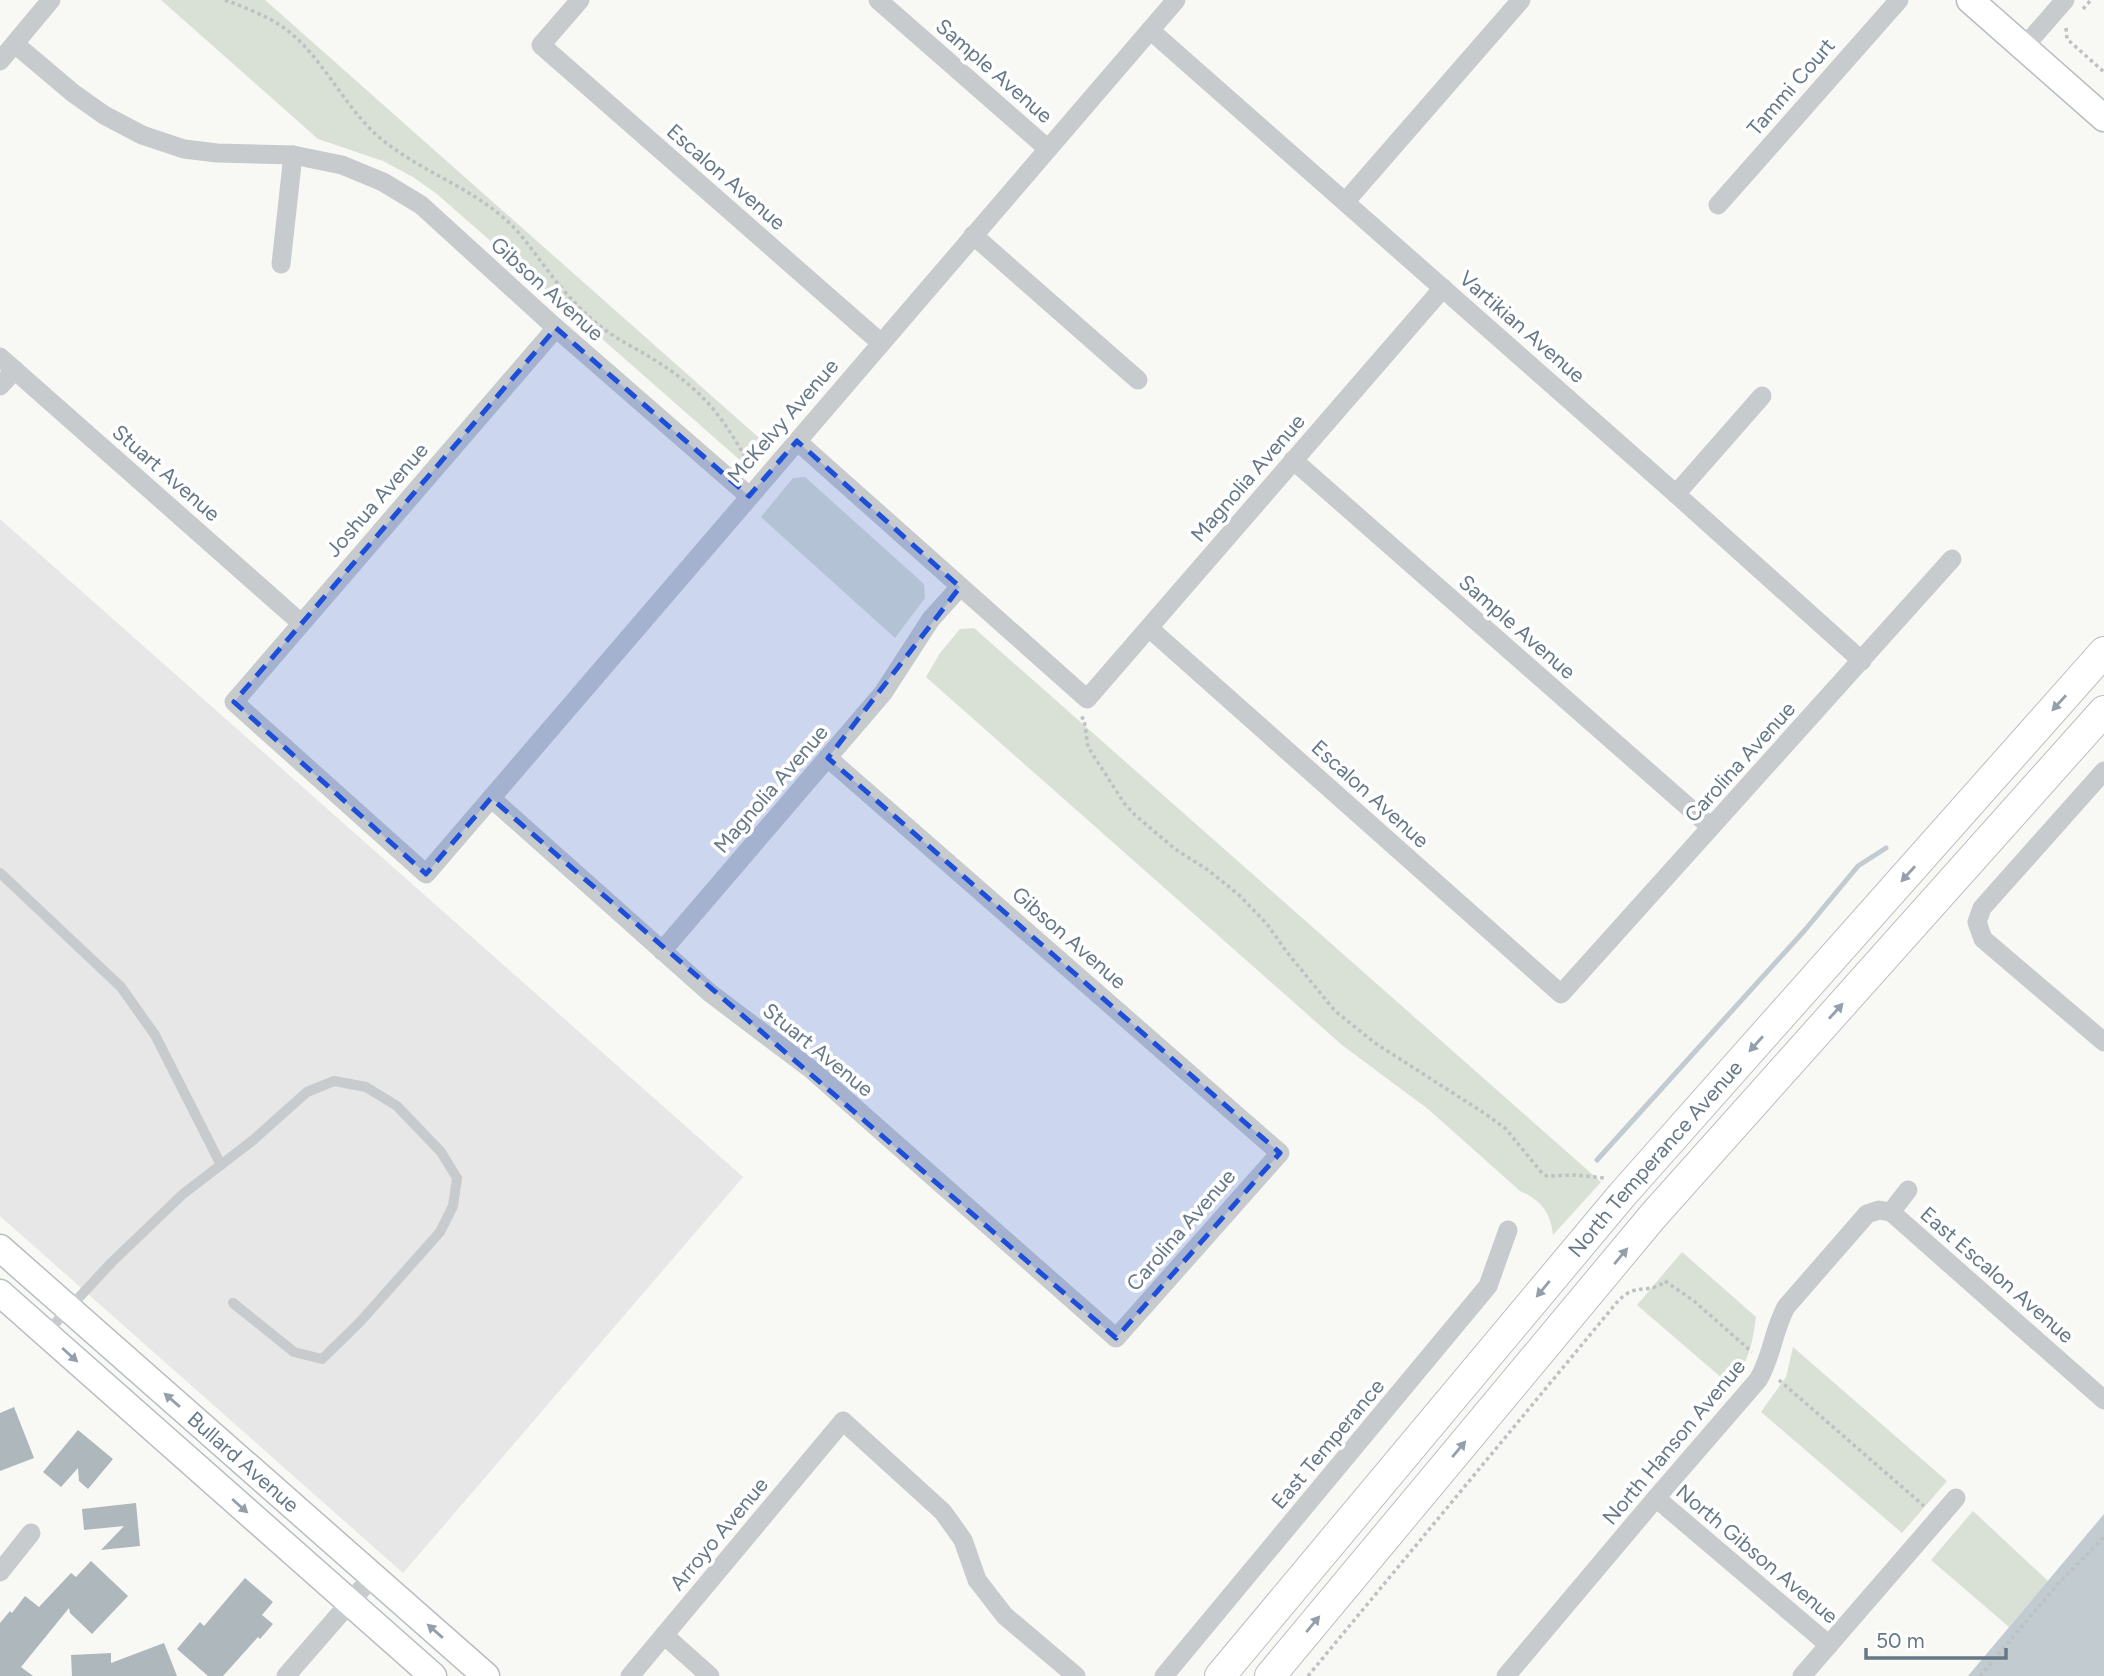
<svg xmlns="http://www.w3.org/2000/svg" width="2104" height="1676" viewBox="0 0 2104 1676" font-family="Figtree,sans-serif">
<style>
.built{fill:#e6e7e6}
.green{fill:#d9e0d5}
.water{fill:#c1cbd0}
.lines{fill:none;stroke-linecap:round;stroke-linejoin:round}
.stream{stroke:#c1cbd0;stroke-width:5}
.building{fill:#aeb7bc}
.secondary-casing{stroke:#b7bdc1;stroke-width:29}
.primary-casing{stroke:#babec2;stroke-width:32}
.path{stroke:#bec1c3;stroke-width:3.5;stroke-dasharray:3.5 3.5;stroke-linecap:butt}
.lane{stroke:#c7cbce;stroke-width:10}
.street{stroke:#c7cbce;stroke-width:19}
.secondary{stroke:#fff;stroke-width:26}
.primary{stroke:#fff;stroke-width:30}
.oneway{fill:#93a0ac}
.marked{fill:#1d4ed8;fill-opacity:0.2;stroke:#1d4ed8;stroke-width:5;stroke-dasharray:14 9;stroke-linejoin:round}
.labels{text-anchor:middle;stroke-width:7;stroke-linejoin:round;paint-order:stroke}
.street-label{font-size:21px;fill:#657888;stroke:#fff}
</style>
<rect width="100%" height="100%" fill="#f8f8f5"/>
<polygon class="built" points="0,519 743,1177 403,1573 0,1216"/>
<g class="green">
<polygon points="161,0 265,0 766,444 752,461 741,461 437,194 413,177 383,161 318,139"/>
<polygon points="805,477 924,584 925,598 895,638 761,517 793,478"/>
<path d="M974 628 1601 1182 1553 1235C1551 1213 1541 1200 1520 1191L1428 1109 1342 1045 926 677 940 653 960 629Z"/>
<path d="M1682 1252 1756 1317C1752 1345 1749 1362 1730 1385L1637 1305Z"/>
<polygon points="1793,1347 1947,1481 1902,1533 1761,1412 1786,1377"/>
<polygon points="1973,1511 2048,1581 2009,1627 1931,1560"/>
</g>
<polygon class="water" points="2104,1514 2104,1676 1968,1676"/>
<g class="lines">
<polyline class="stream" points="1597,1160 1805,930 1858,866 1886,848"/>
</g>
<g class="building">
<polygon points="14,1407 34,1458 0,1471 0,1413"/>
<polygon points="78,1430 113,1459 88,1489 79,1481 78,1468 61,1487 43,1472"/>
<polygon points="136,1503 140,1546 101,1550 124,1526 84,1530 82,1509"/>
<polygon points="91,1561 128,1596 92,1634 70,1613 69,1608 21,1667 33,1676 0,1676 0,1623 10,1611 12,1613 25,1596 39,1607 71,1573 76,1577"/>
<polygon points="245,1578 273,1602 262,1615 273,1624 260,1639 258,1637 223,1676 208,1676 177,1649 200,1622 204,1626"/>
<polygon points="164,1643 177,1676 72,1676 71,1655 111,1653 111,1663"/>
</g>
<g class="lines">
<defs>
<g id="secondary">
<polyline points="1970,0 2104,118"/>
<path id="s1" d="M0 1248 486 1676"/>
<polyline points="0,1293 433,1676"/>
</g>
<g id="primary">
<path id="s2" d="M1220 1676 1622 1195 2104 652"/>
<polyline points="1270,1676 1653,1216 2104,711"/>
</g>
</defs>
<use href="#secondary" class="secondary-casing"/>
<use href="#primary" class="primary-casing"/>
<g class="path">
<path d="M225 0C246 8 268 16 287 30 324 59 344 107 380 138 418 170 468 186 505 219 521 233 532 250 545 267 563 291 584 315 608 332 622 342 639 350 653 359 701 389 722 414 748 463L758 457"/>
<polyline points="2083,9 2091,0"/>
<polyline points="2066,28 2067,39 2104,72"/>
<polyline points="1081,717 1084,719 1088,747 1124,803 1135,815 1175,849 1208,870 1239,895 1267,924 1286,951 1335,1011 1375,1043 1484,1113 1506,1129 1542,1173 1547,1176 1577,1175 1604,1178"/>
<polyline points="1779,1380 1924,1506"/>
<path d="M1308 1676 1618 1301C1622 1297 1627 1293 1632 1291 1645 1287 1655 1291 1665 1281L1694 1301 1752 1352"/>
<polyline points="1980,1676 2057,1585 2104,1537"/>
</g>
<g class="lane">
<polyline points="0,873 121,987 155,1035 221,1165"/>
<polyline points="46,1333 112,1262 183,1194 252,1141 307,1092 334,1081 366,1087 397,1106 441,1152 457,1178 453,1206 440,1232 360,1322 322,1359 294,1352 233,1303"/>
</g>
<g class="street">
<polyline points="580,0 541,45 881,343"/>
<polyline points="878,0 1048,149"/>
<polyline points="1150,30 1676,494 1862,661"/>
<polyline points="15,44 73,93 104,115 142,135 184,149 217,153 293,155 342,165 383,182 421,205 556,328 749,496"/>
<polyline points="2024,47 2065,0"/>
<polyline points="0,61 51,0"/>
<polyline points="1346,201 1521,0"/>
<polyline points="1718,205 1899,0"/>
<polyline points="973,235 1138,380"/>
<polyline points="281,264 293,155"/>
<polyline points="556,328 234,702 426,874 1176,0"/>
<polyline points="0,357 301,623"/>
<polyline points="0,386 15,370"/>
<polyline points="797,441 1087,699 1443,288"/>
<polyline points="1293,460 1711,827"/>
<polyline points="1676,494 1762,396"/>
<polyline points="1149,628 1561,994 1952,559"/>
<polyline points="2104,771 1982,908 1977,922 1983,939 2104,1042"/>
<polyline points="491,798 710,993 812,1070 1116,1338 1280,1153 828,758"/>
<polyline points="662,951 883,693 931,619 960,587"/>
<polyline points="1891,1212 2104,1400"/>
<polyline points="1891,1212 1908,1190"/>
<polyline points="1656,1498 1829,1645"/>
<polyline points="0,1572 31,1533"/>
<polyline points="664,1635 710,1676"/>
<polyline points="286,1676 372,1577"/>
<polyline points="630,1676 843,1421 943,1512 963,1540 977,1580 1005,1616 1076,1676"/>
<polyline points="1164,1676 1488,1286 1508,1230"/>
<path d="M1506 1676 1656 1498 1758 1380C1772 1357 1773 1331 1786 1307L1867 1214 1879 1210 1891 1212"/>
<polyline points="1802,1676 1956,1498"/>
</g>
<use href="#secondary" class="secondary"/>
<use href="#primary" class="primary"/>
</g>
<defs><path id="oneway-solid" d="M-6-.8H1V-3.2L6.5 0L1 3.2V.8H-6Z" transform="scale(1.75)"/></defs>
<g class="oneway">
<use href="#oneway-solid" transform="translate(2059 703) rotate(132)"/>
<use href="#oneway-solid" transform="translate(1908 874) rotate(132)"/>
<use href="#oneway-solid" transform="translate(1836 1011) rotate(-48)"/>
<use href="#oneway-solid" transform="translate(1756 1044) rotate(132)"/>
<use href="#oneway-solid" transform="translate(1621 1256) rotate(-50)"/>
<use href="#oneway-solid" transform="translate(1543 1289) rotate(130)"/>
<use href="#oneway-solid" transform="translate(70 1355) rotate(42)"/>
<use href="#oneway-solid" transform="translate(172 1400) rotate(-139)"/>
<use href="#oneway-solid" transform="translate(1459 1449) rotate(-50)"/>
<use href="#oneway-solid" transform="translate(240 1506) rotate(42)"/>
<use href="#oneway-solid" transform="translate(1313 1624) rotate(-50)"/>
<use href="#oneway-solid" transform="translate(435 1631) rotate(-139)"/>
</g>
<path class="marked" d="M556 328 749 496 797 441 960 587 828 758 1280 1153 1116 1338 491 798 426 874 234 702Z"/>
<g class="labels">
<g class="street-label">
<text transform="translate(994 71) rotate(41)" y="7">Sample Avenue</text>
<text transform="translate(1791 87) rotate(-49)" y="7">Tammi Court</text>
<text transform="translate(726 177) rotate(41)" y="7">Escalon Avenue</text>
<text transform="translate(547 289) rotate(42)" y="7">Gibson Avenue</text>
<text transform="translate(1522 327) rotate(41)" y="7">Vartikian Avenue</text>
<text transform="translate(783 421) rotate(-49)" y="7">McKelvy Avenue</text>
<text transform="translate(166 473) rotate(41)" y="7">Stuart Avenue</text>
<text transform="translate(1248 478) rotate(-49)" y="7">Magnolia Avenue</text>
<text transform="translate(377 500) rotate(-49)" y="7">Joshua Avenue</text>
<text transform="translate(1517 627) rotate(41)" y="7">Sample Avenue</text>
<text transform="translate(1740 762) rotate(-48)" y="7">Carolina Avenue</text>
<text transform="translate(771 789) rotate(-49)" y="7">Magnolia Avenue</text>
<text transform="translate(1370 794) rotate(42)" y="7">Escalon Avenue</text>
<text transform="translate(1069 938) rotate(41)" y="7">Gibson Avenue</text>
<text transform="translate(818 1050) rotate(39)" y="7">Stuart Avenue</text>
<text dy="7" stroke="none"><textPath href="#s2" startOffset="676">North Temperance Avenue</textPath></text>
<text transform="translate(1181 1230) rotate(-49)" y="7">Carolina Avenue</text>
<text transform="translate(1997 1275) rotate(41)" y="7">East Escalon Avenue</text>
<text transform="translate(1674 1442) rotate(-50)" y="7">North Hanson Avenue</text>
<text transform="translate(1328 1444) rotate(-50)" y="7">East Temperance</text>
<text dy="7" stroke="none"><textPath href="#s1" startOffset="324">Bullard Avenue</textPath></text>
<text transform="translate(719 1534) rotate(-50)" y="7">Arroyo Avenue</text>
<text transform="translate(1757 1554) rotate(40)" y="7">North Gibson Avenue</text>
</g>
</g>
<path d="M1866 1648v10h140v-10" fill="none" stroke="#657888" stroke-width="3.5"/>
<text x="1876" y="1648" font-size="21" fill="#657888" stroke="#ffffff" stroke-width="5" paint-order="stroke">50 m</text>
</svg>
